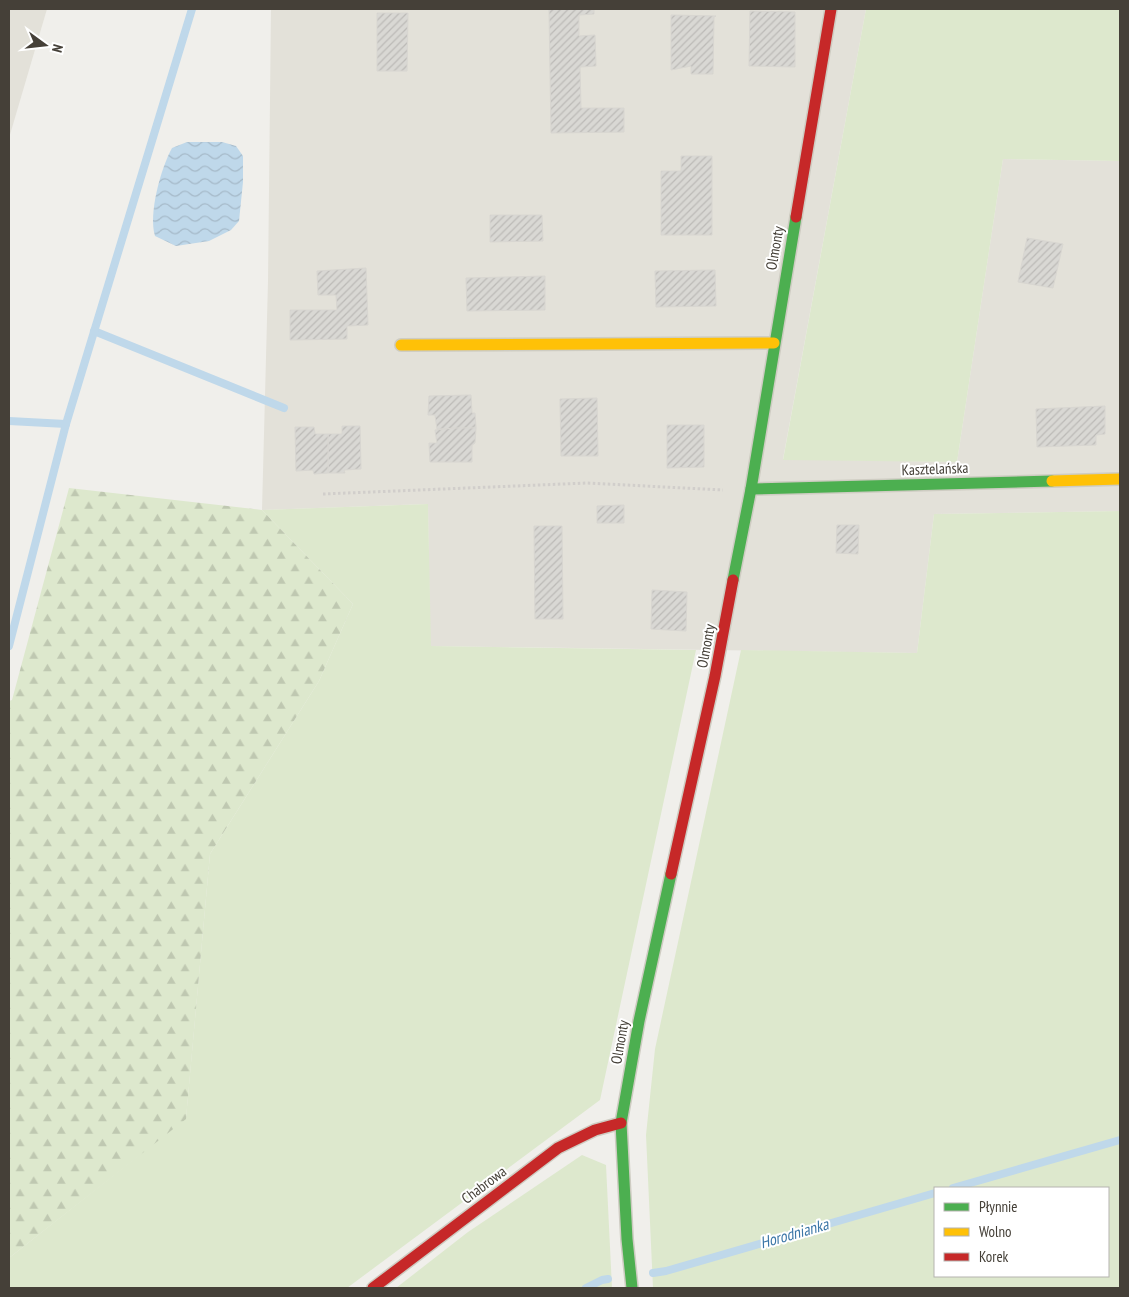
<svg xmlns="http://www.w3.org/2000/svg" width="1129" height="1297" viewBox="0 0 1129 1297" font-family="'PT Sans Narrow',sans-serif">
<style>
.residential{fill:#e3e1d9}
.grass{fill:#dde8cd;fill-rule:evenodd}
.forest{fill:url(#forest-firs)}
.water{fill:url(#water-waves)}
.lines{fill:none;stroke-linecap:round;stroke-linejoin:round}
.stream{stroke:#bfd8ea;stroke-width:8}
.building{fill:url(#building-hatch);stroke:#d8d6d1}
.fast-casing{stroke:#ceccc2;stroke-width:14}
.slow-casing{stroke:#ceccc2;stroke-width:14}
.jam-casing{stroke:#ceccc2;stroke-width:14}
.path{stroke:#d1cecb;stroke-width:3;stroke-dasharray:2.5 2.5;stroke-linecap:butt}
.fast{stroke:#4caf50;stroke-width:11}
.slow{stroke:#ffc107;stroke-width:11}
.jam{stroke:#c62828;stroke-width:11}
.labels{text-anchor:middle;stroke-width:4;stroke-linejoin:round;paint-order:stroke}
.street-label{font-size:15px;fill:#454038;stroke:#fff}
.water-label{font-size:16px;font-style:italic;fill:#3b76a7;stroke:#fff}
</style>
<defs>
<pattern id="forest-firs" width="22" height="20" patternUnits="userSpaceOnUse" patternTransform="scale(1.25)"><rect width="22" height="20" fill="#dde8cd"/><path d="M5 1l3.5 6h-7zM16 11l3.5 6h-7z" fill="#bfc8b1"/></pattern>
<pattern id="water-waves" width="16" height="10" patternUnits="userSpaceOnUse" patternTransform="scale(1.25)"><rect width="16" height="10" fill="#bfd8ea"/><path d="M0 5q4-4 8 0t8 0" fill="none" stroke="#a6bac9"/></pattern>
<pattern id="building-hatch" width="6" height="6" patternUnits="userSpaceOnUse" patternTransform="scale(1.25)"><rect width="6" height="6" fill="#d9d8d4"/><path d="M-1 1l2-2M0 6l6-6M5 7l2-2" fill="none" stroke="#bcbab7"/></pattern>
</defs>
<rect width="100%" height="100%" fill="#f0efeb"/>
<g class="residential">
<polygon points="9,9 47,9 9,138"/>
<polygon points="271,9 866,9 783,459 957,462 1003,159 1120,161 1120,511 934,514 917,653 430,646 428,504 262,510 268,281"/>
</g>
<g class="grass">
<polygon points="866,9 1120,9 1120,161 1003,159 957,462 783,460"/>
<polygon points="428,504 431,646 696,650 600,1100 347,1288 9,1288 9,1258 186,1118 210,854 319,681 353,604 262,510"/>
<path d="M1120 511V1288H653L646 1135 655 1049 741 650 917 653 934 514ZM935 1188H1108V1276H935Z"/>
<polygon points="582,1155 606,1165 612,1288 396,1288 468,1232"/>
</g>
<polygon class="forest" points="69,488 262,510 353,604 319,681 210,854 186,1119 9,1258 9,701 12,700"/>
<path class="water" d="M187 142H222L236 146 243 156V182L239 221 231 230 209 241 176 246 155 236C148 214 161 168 172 148Z"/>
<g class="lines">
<g class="stream">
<polyline points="94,331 284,408"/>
<polyline points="9,421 66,424"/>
<polyline points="9,646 66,424 192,9"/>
<polyline points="953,1188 1120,1140"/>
<polyline points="653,1273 666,1271 935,1193"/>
<polyline points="586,1288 602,1280 608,1279"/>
</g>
</g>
<g class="building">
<polygon points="549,9 594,9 594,14 579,15 579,36 595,35 596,66 580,67 581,108 624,108 624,132 551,133"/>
<polygon points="750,11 795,12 795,67 749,66"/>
<polygon points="377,13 408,13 407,71 377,71"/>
<polygon points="671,15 716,16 714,17 713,74 691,74 691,66 671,70"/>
<polygon points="681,156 712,156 712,235 661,235 661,171 681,171"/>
<polygon points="490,215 542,215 543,241 490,242"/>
<polygon points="1027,238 1063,244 1053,288 1018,282"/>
<polygon points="366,268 368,325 347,326 347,339 290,340 290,310 337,310 336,295 318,295 317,271"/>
<polygon points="715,270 716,306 656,307 655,271"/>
<polygon points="545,276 545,310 467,311 466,278"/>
<polygon points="471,395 472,413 475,413 476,428 437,429 435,415 428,415 429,396"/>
<polygon points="597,398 598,456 561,456 560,399"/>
<polygon points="1105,406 1105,434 1096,435 1096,445 1037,447 1036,409"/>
<polygon points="667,425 704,425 704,467 667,468"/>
<polygon points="342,426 360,426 361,469 344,470 345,473 328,473 328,434 342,434"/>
<polygon points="295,427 314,427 315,434 328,434 328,473 314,474 313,470 296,471"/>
<polygon points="454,428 476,428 475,443 472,445 472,462 430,462 429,443 437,443 435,430"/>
<polygon points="624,505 624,523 597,523 597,506"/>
<polygon points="837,525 859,525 858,554 836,553"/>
<polygon points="534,526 562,526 563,619 535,619"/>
<polygon points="652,590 687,592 686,631 651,629"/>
</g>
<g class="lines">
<defs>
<g id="fast">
<polyline points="751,489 1052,481"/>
<polyline points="733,580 751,489 796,217"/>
<polyline points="632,1288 627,1239 621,1123 639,1021 671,874"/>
</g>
<g id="slow">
<polyline points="401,345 774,343"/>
<polyline points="1052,481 1120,479"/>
</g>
<g id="jam">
<polyline points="796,217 831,9"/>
<polyline points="671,874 715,676 733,580"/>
<polyline points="373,1288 558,1148 595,1130 621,1123"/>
</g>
</defs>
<use href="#fast" class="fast-casing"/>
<use href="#slow" class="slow-casing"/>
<use href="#jam" class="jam-casing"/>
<polyline class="path" points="323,494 587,483 723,490"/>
<use href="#fast" class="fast"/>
<use href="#slow" class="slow"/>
<use href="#jam" class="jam"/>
</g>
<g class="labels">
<g class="street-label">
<text transform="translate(775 248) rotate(-80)" y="5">Olmonty</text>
<text transform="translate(935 469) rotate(-2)" y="5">Kasztelańska</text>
<text transform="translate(706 646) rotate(-79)" y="5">Olmonty</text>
<text transform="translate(620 1042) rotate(-80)" y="5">Olmonty</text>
<text transform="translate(484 1185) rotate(-37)" y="5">Chabrowa</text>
</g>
<g class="water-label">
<text transform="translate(794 1233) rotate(-16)" y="6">Horodnianka</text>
</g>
</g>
<rect width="1129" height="1297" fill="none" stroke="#454038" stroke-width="20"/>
<rect x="934" y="1187" width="175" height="90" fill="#ffffff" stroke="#b5b3af"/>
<rect x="944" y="1203" width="25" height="8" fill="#4caf50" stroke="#b5b3af"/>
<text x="979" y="1212" font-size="15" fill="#454038">Płynnie</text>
<rect x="944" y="1228" width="25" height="8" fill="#ffc107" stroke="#b5b3af"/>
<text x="979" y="1237" font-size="15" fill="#454038">Wolno</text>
<rect x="944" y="1253" width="25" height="8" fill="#c62828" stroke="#b5b3af"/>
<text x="979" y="1262" font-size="15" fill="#454038">Korek</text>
<g transform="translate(45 45) rotate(105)" stroke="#ffffff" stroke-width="4" paint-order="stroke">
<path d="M0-4L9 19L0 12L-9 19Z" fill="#454038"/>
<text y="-8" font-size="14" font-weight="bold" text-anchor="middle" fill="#454038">N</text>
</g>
</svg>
